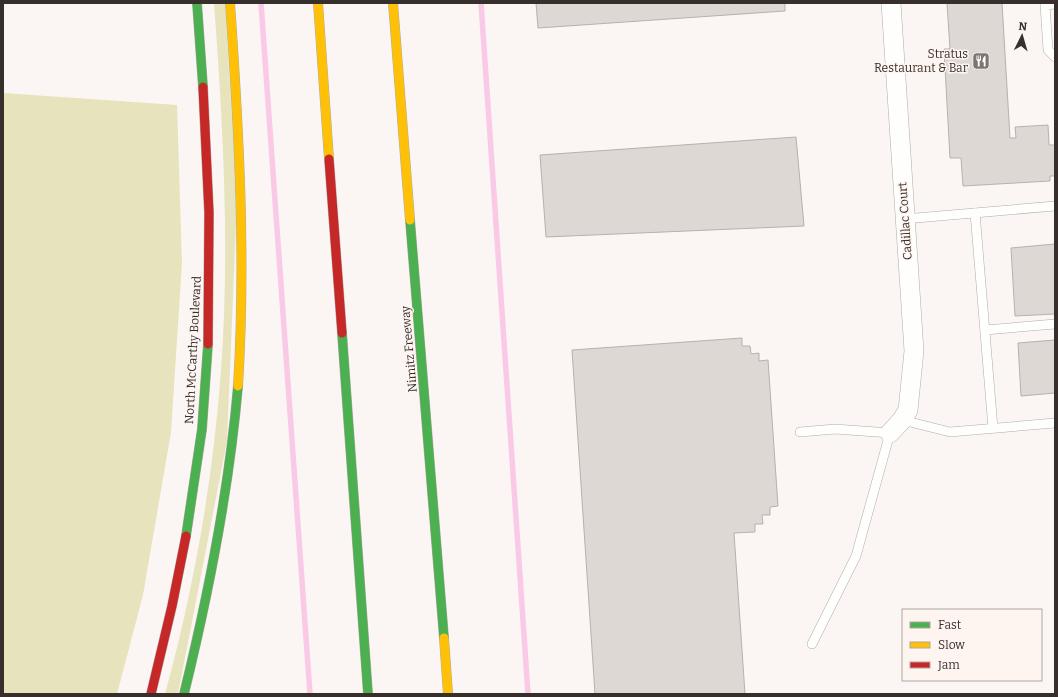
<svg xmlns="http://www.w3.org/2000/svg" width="1058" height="697" viewBox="0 0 1058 697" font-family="Bitter,serif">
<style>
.green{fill:#e6e3bd}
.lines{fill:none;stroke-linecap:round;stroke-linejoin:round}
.stream{stroke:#fac9e5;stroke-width:5.5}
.building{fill:#ddd8d4;stroke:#b5b1ac}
.lane-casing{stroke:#b1aba8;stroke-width:10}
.street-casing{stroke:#b1aba8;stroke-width:20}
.fast-casing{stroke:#b1aba8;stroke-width:10}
.slow-casing{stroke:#b1aba8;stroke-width:10}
.jam-casing{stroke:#b1aba8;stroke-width:10}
.lane{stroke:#fefefd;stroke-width:9}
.street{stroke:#fefefd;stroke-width:19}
.fast{stroke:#4caf50;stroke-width:9}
.slow{stroke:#ffc107;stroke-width:9}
.jam{stroke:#c62828;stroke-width:9}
.labels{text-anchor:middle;stroke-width:3;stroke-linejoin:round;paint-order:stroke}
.poi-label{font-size:12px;fill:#372f2b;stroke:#fef5f1;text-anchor:end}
.street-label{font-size:12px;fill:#372f2b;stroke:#fef5f1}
</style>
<rect width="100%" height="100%" fill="#fbf6f4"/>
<g class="green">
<path d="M214 3H225L237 199 227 441 178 694H165C194 588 213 480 221 370 230 248 223 125 214 3Z"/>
<polygon points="3,93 177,105 182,263 171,432 143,595 117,694 3,694"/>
</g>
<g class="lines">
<g class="stream">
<polyline points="261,3 310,694"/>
<polyline points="481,3 528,694"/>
</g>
</g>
<g class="building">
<polygon points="536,3 785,3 785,11 538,28"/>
<polygon points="947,3 1002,3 1010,138 1016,138 1015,127 1048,125 1049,145 1055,145 1055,176 1050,176 1050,181 963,186 961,158 950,158 944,49 950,49"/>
<polygon points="796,137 804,226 546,237 540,155"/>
<polygon points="1055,244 1055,314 1015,316 1011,248"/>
<polygon points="742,338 742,346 750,346 751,354 759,353 759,361 768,360 778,506 770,507 770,515 762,515 763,524 755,524 755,532 734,533 745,694 595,694 572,350"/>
<polygon points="1055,340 1055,393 1021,396 1018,343"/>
</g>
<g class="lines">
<defs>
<g id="lane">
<polyline points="1055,4 1045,5 1048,50 1055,57"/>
<polyline points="975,213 993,428"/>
<polyline points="904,219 1055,206"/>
<polyline points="985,330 1055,324"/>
<polyline points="902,420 950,432 1055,423"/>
<polyline points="800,432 835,429 890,433 856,556 812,644"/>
</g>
<polyline id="street" points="890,433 902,420 908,410 914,351 891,3"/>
<g id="fast">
<polyline points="197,3 203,87"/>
<polyline points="410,220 444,638"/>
<polyline points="342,333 368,694"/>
<polyline points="186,536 202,429 208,344"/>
<path d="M184 694C209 592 229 491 238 386"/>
</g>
<g id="slow">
<path d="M230 3C239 131 246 258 238 386"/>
<polyline points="318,3 329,159"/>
<polyline points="393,3 410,220"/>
<polyline points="444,638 448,694"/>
</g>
<g id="jam">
<polyline points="203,87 209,213 208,344"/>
<polyline points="329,159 342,333"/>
<polyline points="151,694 172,606 186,536"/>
</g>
</defs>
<use href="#lane" class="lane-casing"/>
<use href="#street" class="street-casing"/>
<use href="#fast" class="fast-casing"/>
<use href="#slow" class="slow-casing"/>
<use href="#jam" class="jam-casing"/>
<use href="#lane" class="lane"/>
<use href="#street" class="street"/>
<use href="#fast" class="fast"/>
<use href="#slow" class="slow"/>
<use href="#jam" class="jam"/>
</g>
<defs>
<symbol id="restaurant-square" viewBox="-11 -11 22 22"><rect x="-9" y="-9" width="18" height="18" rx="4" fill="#7c7571" stroke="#fef5f1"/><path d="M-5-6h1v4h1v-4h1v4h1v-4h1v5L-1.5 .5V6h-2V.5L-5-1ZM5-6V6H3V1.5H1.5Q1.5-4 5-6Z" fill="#fff"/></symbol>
</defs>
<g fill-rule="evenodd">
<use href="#restaurant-square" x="971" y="51" width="20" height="20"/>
</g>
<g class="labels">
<g class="poi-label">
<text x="968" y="58">Stratus<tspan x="968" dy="14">Restaurant &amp; Bar</tspan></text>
</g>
<g class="street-label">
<text transform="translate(905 221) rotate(-94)" y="4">Cadillac Court</text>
<text transform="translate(409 349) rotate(-95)" y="4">Nimitz Freeway</text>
<text transform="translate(193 350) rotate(-87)" y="4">North McCarthy Boulevard</text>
</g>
</g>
<rect width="1058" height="697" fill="none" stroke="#372f2b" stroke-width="8"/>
<rect x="902" y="609" width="140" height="72" fill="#fef5f1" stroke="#aea6a2"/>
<rect x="910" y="622" width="20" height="6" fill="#4caf50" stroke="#aea6a2"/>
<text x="938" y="629" font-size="12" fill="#372f2b">Fast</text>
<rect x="910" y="642" width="20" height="6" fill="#ffc107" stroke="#aea6a2"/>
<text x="938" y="649" font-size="12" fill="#372f2b">Slow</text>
<rect x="910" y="662" width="20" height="6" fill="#c62828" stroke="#aea6a2"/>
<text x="938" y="669" font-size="12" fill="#372f2b">Jam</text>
<g transform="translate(1022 36) rotate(5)" stroke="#fef5f1" stroke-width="3" paint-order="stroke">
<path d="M0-3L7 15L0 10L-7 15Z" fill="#372f2b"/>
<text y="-6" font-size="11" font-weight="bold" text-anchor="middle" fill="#372f2b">N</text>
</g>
</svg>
